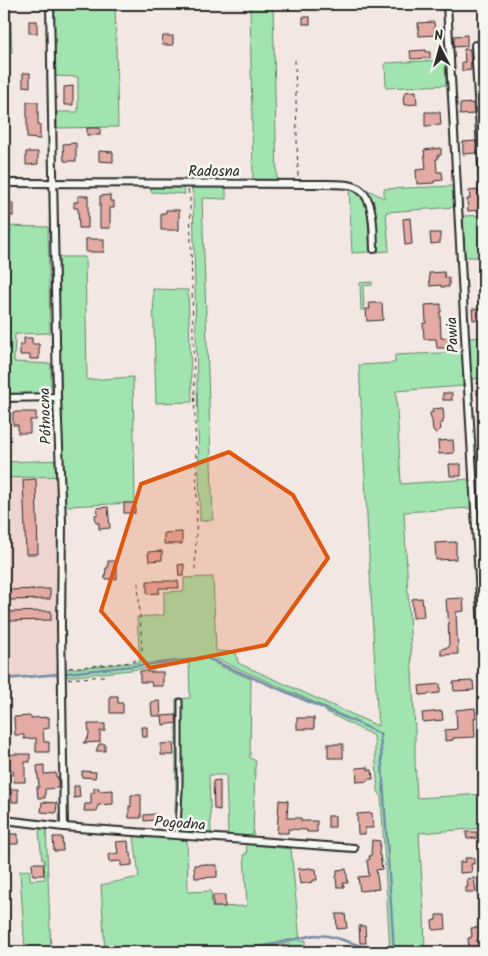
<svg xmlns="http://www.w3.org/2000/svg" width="488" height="956" viewBox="0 0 488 956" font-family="Kalam,sans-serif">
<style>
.built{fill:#eed5cf}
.green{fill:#a1e4af;stroke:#66886d}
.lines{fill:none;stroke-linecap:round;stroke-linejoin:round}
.stream{stroke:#728da8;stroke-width:2.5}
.building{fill:#e4aaa4;stroke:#2b2b2b}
.lane-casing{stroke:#2b2b2b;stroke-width:7}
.street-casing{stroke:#2b2b2b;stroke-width:10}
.path{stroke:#2b2b2b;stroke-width:1;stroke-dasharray:4 4;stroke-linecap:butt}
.lane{stroke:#f6f6f2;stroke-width:3}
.street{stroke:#f6f6f2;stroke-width:6}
.marked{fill:#df570e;fill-opacity:0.2;stroke:#df570e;stroke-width:4;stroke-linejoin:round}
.labels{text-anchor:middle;stroke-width:5;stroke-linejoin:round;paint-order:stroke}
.street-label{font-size:15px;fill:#2b2b2b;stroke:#f6f6f2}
</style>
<rect width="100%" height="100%" fill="#f2e7e2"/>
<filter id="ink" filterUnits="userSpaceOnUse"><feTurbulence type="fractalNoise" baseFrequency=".02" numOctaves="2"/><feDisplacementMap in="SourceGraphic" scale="10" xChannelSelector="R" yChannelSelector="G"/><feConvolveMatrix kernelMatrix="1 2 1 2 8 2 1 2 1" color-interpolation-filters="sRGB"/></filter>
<g filter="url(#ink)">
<polygon class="built" points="55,477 58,676 4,681 4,478"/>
<g class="green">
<polygon points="4,4 10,4 12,53 4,53"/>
<polygon points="54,4 115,4 118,127 57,128 57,112 78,112 78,77 55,76"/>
<polygon points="250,4 273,4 277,182 253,180"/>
<polygon points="481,59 484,59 484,122"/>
<polygon points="445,60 446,85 386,88 385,63"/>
<polygon points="190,186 226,187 226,199 202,198 213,520 200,521 193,193"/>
<polygon points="453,186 455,207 386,212 389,251 375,252 373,205 370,196 362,187 384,198 384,189"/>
<polygon points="151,187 177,187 183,188 185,194 151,192"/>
<polygon points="349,188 357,192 367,203 370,252 352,253"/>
<polygon points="484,215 484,257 465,257 463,216"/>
<polygon points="4,226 48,227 50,333 15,334 14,362 51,364 51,389 50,394 4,394"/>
<polygon points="58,257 85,257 87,380 133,377 135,503 65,506 64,476 4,478 4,401 5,462 63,460"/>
<polygon points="372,282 372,285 363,286 364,310 361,310 360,283"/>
<polygon points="153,289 188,290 192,402 156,403"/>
<polygon points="484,337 484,378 471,379 469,338"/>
<polygon points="463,352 463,386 396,391 401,484 469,479 471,508 404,512 415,731 415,760 417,798 484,794 484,828 419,833 424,915 425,952 390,952 381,796 378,791 374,736 325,711 325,707 217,659 216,664 251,679 250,758 256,761 255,767 253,837 228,835 226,775 209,775 211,834 187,833 188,892 211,891 212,907 247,906 244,854 247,854 246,844 291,849 300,941 306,940 303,952 288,952 289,943 249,952 105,952 101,885 139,877 134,836 174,838 176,789 176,699 190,698 189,663 140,669 64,677 65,671 67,669 140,662 137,617 164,615 164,592 184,591 184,578 213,577 216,651 236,652 238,663 378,726 359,365 395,363 395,355"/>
<polygon points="41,828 46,828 51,952 25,952 20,871 30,870 30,880 45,879 44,859 42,859 39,832"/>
</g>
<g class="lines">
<g class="stream">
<polyline points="67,673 207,658 358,723 380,734 394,952"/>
<polyline points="4,679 58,674"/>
<polyline points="237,952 314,935 328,936 340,939 378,952"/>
</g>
</g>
<g class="building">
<rect x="303" y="17" width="7" height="7"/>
<rect x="29" y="21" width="8" height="12"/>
<polygon points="434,22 435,35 419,36 418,23"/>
<polygon points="467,35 467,46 454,47 454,36"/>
<polygon points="163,36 173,36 173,45 162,45"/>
<polygon points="464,49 470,49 471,70 462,71 462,62 465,62"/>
<polygon points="426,50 426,52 430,52 430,58 411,59 410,51"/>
<polygon points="23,73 30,73 30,87 23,86"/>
<polygon points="73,86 73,105 64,105 64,87"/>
<polygon points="416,91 417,104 404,105 403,99 405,92"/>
<polygon points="27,102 38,102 38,125 40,125 40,139 27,138"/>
<polygon points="473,103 474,114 460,115 460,104"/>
<polygon points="425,112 440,112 441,125 425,126"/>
<rect x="87" y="128" width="13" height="7"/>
<polygon points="476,141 476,153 463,154 463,142"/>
<polygon points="76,143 76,161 64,161 63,144"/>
<polygon points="441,148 441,155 438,155 438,159 436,159 437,172 442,172 443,180 434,181 434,183 417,184 416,170 426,169 424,150"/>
<polygon points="99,151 113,152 113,162 99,161"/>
<polygon points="26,152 38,152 38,164 26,165"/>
<polygon points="478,190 479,201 482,204 482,210 468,211 467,199 470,199 469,191"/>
<polygon points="110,195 110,201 114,201 114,208 110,208 110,228 100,228 100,196"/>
<polygon points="78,196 88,196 88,228 79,228 78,208 74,208 74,202 78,202"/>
<rect x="4" y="203" width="9" height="13"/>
<polygon points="166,210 179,210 179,230 161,230 161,213 166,213"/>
<polygon points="410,218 412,244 405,245 403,219"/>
<polygon points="430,233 440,233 440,243 431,244"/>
<rect x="86" y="239" width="18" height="13"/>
<polygon points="444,272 445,278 449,278 449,287 441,287 441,285 430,286 429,273"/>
<polygon points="484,276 484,319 473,320 472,309 479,309 477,277"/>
<polygon points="369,303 382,303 383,320 367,321 366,309 370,309"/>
<polygon points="441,304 441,312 440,312 441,338 448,338 448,348 437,348 436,339 424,339 423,323 426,323 425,305"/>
<polygon points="24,338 32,338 32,344 39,344 39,359 30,359 30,355 20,355 20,344 24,345"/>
<polygon points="484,382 484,395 477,395 477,383"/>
<rect x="443" y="393" width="9" height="7"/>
<polygon points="443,408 444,419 443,419 443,423 440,423 441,429 437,433 433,431 432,420 431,419 430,413 433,412 432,409"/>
<polygon points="13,412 36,412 36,420 30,420 30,433 18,433 18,425 13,425"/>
<polygon points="453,440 454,453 439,454 438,441"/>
<polygon points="449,464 461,464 461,476 450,476"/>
<polygon points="36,479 38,554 26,554 23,480"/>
<rect x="124" y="503" width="11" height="10"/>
<polygon points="108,507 110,528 99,529 99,523 96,523 95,515 98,514 97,508"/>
<polygon points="182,532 182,544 164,544 164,533"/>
<polygon points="456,542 456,559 436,560 435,543"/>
<polygon points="162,551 162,560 149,561 148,552"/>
<polygon points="108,561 116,561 115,568 117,568 117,579 105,579 106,568 108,568"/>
<polygon points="184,564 184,576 179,576 178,565"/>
<polygon points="147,581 178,581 179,588 159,588 159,593 147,594"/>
<polygon points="50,589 50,599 6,600 6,590"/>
<polygon points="422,598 424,617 413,618 412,599"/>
<polygon points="463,598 464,611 456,612 458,654 441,655 441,649 449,647 448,612 447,612 446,599"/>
<polygon points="51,611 51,620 6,621 6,612"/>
<polygon points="140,671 147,671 147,672 163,672 163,686 152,686 151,682 140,682"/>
<polygon points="473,681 474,690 454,691 453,682"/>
<polygon points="440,684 440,693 420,695 419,686"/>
<polygon points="110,696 118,696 118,703 123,703 123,713 110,713"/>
<polygon points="160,701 161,716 152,716 151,702"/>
<polygon points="475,708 476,718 474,718 475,737 453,738 453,740 445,741 445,730 457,729 456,710"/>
<polygon points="442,711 443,720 423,722 422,713"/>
<polygon points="176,715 177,723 163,725 162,716"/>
<polygon points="31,716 31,718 49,717 49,728 43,729 44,742 49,742 49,752 36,752 36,738 24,739 24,735 15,735 14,717"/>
<rect x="297" y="718" width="17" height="11"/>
<polygon points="88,724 105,724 105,731 100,731 100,742 83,743 88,738 89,734"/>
<polygon points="141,727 147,727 147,737 142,737"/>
<polygon points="173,743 174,755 161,755 161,744"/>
<polygon points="99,744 105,744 105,751 96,751"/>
<rect x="328" y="744" width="15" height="14"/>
<polygon points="15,754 30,754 30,762 25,762 25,782 14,782 13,771 8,771 6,755"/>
<polygon points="44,765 44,774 56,773 56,777 58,777 58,788 45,789 45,798 38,798 37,787 39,787 37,766"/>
<polygon points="368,767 368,770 372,770 373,779 368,779 368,781 357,782 356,768"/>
<polygon points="82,771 96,772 95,778 82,777"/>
<polygon points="220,780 220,810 214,809 213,781"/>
<polygon points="74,786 79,786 80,797 74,798"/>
<polygon points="94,788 99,788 99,791 113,790 113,804 98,805 97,811 84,811 85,804 91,804 91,793 94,793"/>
<polygon points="11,789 18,789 18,802 12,802"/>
<polygon points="131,795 141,795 141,818 129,818 129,806 131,807"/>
<polygon points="279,800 288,801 287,818 301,818 301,821 317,821 317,832 307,832 307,830 288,829 288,833 277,833"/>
<polygon points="42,802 57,803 56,813 41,812"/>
<polygon points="372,813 373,828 365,828 365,834 358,834 357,814"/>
<polygon points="156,814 156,820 144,821 144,815"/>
<rect x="328" y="816" width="7" height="11"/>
<polygon points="466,832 477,832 477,838 467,839"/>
<polygon points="6,834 18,834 18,844 7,844"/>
<polygon points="53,837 62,837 63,851 54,851"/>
<polygon points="372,840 380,841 379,855 380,855 382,869 376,870 379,889 360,891 358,877 369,876 367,860 370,859 369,856 371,856"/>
<polygon points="128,841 129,853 131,852 132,865 121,866 121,861 109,862 108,855 118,853 116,842"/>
<polygon points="465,858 474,858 474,864 471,864 472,872 460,873 460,862 466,862"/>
<polygon points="32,863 43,863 44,875 33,875"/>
<polygon points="206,864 206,865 217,865 217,877 195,878 194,865"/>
<polygon points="311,868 311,869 316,869 317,880 313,880 313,882 300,884 298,869"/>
<polygon points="346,869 348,883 343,883 344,887 337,887 336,876 337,876 337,870"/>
<polygon points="474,878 476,892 466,892 466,887 468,887 467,879"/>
<rect x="213" y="895" width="12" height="12"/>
<polygon points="336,914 345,914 347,928 337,929"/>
<polygon points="436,915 445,915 446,929 433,930 432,921 436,920"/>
<polygon points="359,926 365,926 366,943 360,943"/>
<polygon points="483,927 484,939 477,940 478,948 469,949 468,938 471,938 471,936 472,936 471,928"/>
</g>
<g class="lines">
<defs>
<polyline id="lane" points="176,835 178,827 180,790 180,701"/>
<g id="street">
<polyline points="50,4 57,397 62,522 61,626 64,827"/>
<polyline points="447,4 466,354 484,665"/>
<polyline points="475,45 484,200"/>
<path d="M4 183 314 184C324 184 344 183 353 186 376 193 373 231 374 249"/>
<polyline points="4,398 57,397"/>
<polyline points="4,820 64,827 354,848"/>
</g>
</defs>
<use href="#lane" class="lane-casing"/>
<use href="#street" class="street-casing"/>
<g class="path">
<polyline points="295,60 298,177"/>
<polyline points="188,190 190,199 197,506 195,569"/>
<polyline points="69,668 132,662 140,658 142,650 138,582"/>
<polyline points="68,679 104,676"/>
<polyline points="4,785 6,785"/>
</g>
<use href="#lane" class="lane"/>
<use href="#street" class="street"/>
</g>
</g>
<path class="marked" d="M229 452 293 495 328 558 266 645 150 668 101 611 141 484Z"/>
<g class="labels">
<g class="street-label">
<text x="214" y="176">Radosna</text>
<text transform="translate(452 335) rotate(-93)" y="5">Pawia</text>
<text transform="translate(45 416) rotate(-92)" y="5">Północna</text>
<text transform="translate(180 823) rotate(4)" y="5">Pogodna</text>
</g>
</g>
<rect width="488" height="956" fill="none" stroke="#f6f6f2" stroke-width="20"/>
<rect x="10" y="10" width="468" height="936" fill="none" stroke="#2b2b2b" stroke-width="2" filter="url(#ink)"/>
<g transform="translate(440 48) rotate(354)" stroke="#f6f6f2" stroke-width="4" paint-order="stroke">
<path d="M0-4L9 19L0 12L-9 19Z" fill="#2b2b2b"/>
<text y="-8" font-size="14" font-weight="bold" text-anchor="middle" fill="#2b2b2b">N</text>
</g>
</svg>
